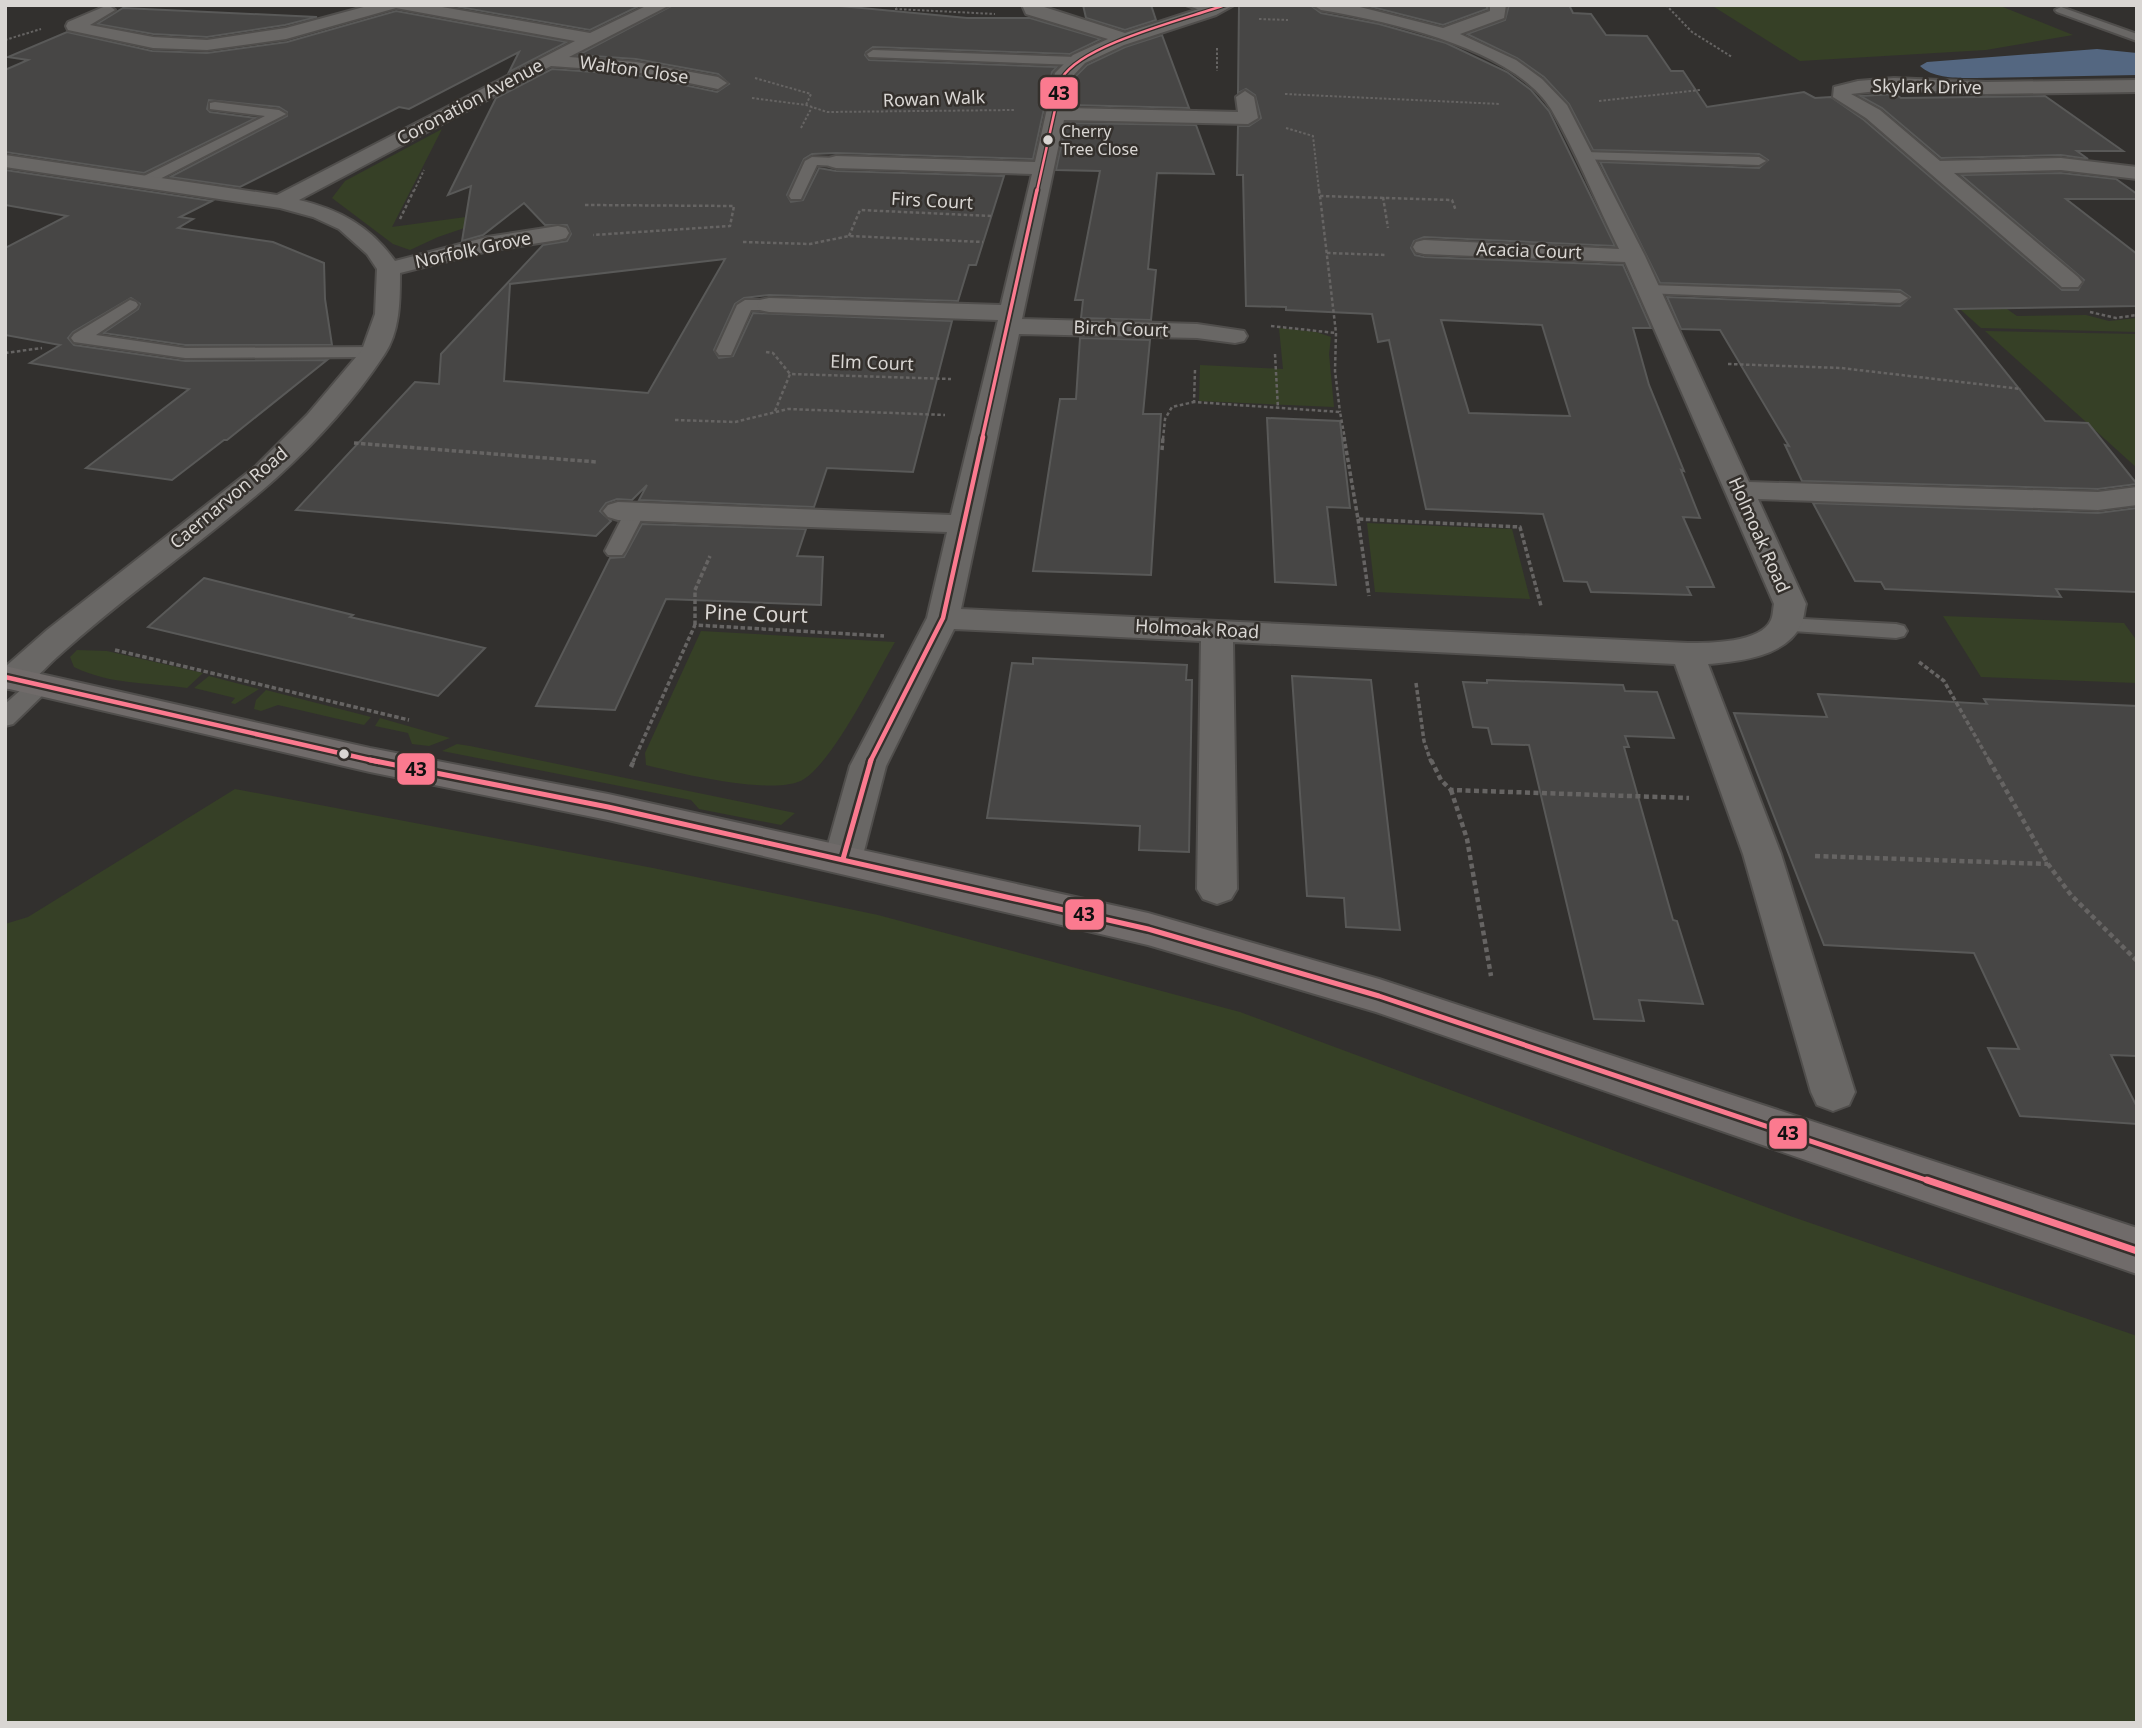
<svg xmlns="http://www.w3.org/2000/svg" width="2142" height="1728" viewBox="0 0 2142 1728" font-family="'Noto Sans',sans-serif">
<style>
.green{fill:#364026}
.water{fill:#546781}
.building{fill:#474645;stroke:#595958;stroke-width:2;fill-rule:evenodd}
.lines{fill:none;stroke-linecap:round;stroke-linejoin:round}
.lane-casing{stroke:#504e4c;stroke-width:4}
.street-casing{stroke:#504e4c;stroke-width:4}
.secondary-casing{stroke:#504e4c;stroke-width:4}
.path-far3{stroke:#666463;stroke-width:2;stroke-dasharray:2.5 2;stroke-linecap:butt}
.path-far2{stroke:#666463;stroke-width:2.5;stroke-dasharray:3.5 2.5;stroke-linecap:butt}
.path-far1{stroke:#666463;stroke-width:3.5;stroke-dasharray:4.5 2.5;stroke-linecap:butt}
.path{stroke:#666463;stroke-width:4.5;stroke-dasharray:5 3.5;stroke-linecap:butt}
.lane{fill:#696765;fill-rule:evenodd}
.street{fill:#696765;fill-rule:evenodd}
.secondary{fill:#706b6a;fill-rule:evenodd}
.bus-1-far4-casing{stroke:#34302c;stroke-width:5}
.bus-1-far3-casing{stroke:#34302c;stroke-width:7}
.bus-1-far2-casing{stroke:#34302c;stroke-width:9}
.bus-1-far1-casing{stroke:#34302c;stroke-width:10}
.bus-1-casing{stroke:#34302c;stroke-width:12}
.bus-1-far4{stroke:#fb7a8f;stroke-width:2.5}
.bus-1-far3{stroke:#fb7a8f;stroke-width:3.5}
.bus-1-far2{stroke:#fb7a8f;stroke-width:4.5}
.bus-1-far1{stroke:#fb7a8f;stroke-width:5}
.bus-1{stroke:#fb7a8f;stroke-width:7}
.bus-dot{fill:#d9d6d3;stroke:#34302c;stroke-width:2.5}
.labels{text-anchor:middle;stroke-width:5;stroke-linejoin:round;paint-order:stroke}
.far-bus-label{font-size:16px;fill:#d9d6d3;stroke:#34302c;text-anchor:start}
.far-street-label{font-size:18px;fill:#d9d6d3;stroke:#34302c}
.street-label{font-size:21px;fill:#d9d6d3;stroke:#34302c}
.line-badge{stroke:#34302c;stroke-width:2.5}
.pale-badge-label{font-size:19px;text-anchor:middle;font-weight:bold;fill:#111}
</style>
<rect width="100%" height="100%" fill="#32302e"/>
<g class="green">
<polygon points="1711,5 1998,5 2073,35 1986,50 1800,61"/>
<polygon points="442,129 392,227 517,210 438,237 410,250 393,244 332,198 345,181"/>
<polygon points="2007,309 2017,316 2086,315 2109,321 2137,318 2137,332 1981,328 1961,310"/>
<polygon points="1279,328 1316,332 1331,337 1329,354 1334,407 1199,401 1200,365 1283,369"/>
<polygon points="1985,331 2137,334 2137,468"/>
<polygon points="1367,523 1512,529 1530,599 1375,592"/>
<polygon points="1943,616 2124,623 2137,641 2137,683 1981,677"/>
<path d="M701 631 895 642C875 676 834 760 804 779 777 797 678 773 646 765L645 753Z"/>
<path d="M77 650 107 651 203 673 187 688C146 682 111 685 74 667L70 657Z"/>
<polygon points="209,676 259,689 235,704 231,703 235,698 194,688"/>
<polygon points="266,690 371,717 364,725 278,705 261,711 254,709 256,700"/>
<polygon points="380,718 450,738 429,746 412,744 408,733 375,726"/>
<polygon points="457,744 470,746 795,813 781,825 699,809 691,800 442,751"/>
<polygon points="235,789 653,868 878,915 1240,1012 1793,1217 2137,1336 2137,1723 5,1723 5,924 28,917"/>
</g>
<path class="water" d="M2097 49 2137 53V75L1976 78C1959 78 1934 79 1920 66L1927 62Z"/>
<g class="building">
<polygon points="448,5 641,5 590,30"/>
<path d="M673 5H830L967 18H1030L1101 39 1070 54 873 47 866 52 865 55 869 60 1057 67 1052 72 1033 159 836 153 812 154 804 159 787 195 791 202 803 200 819 168 836 171 1004 176 976 265H969L958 301 769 295 744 298 735 304 714 350 719 358 733 356 753 313 952 321 913 472 827 468 814 507 639 500 647 485 632 500 617 499 606 503 600 511 611 521 596 536 296 510 415 382 439 384 441 354 543 245 567 241 571 234 567 225H545L524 203 483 235 462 241 471 186 448 195 496 98 552 69 636 75 717 92 729 84 718 74 636 59 578 55ZM725 259 648 393 504 381 510 284Z"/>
<polygon points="1083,5 1151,5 1156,20 1125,30 1086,18"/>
<path d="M1239 5H1310L1321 13 1379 24 1446 43 1507 72 1531 90 1549 111 1615 246 1424 237 1414 241 1411 248 1415 255 1424 257 1623 265 1651 328H1633L1649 385 1684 471 1681 470 1700 518 1683 517 1714 587H1687L1691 595 1591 592 1587 582 1564 581 1543 514 1426 509 1389 340 1378 342 1372 314 1286 310V307L1246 306 1243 175H1237L1238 126H1249L1261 118 1255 95 1246 89 1238 93ZM1441 320 1542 325 1570 416 1469 413Z"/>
<polygon points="1364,5 1487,5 1487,9 1443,25"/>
<polygon points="1509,5 1569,5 1573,13 1591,14 1606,35 1647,36 1671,71 1683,71 1707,107 1804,92 1815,98 1831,97 1864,120 2062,290 2078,290 2084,280 1961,175 2061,173 2116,179 2137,194 2137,199 2066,199 2137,254 2137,306 1955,309 2045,421 2088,423 2137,484 2098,489 1802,481 1785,445 1789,446 1720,330 1681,329 1667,297 1900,306 1910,297 1900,290 1660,283 1600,162 1759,168 1768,160 1759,154 1593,150 1569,104 1544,77 1517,58 1467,34 1505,20"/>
<polygon points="123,8 317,17 285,25 207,37 153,34 97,24"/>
<polygon points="396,11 567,42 509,72 519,52 409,109 399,107 240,187 170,177 287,116 287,112 279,107 209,100 207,109 210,112 256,118 144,173 5,152 5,70 28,60 8,57 67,32 152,51 207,53 287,42"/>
<polygon points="1162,35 1189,108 1070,105 1073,79 1087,65 1125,47"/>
<polygon points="1895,94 1901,98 2045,96 2123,151 2077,151 2088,159 2061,155 1941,158 1882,108 1860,96"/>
<polygon points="1066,123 1196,125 1214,174 1157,173 1148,269 1156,270 1151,320 1081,318 1083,300 1075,300 1100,171 1056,170"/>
<polygon points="5,170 212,201 180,217 193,219 178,228 273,242 324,263 325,299 332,345 185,345 103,333 138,309 140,304 131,298 73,332 68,338 74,345 185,361 327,360 227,440 224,440 172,480 86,468 189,389 30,363 60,345 5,335 5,248 67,216 5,205"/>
<polygon points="1080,338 1150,340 1143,414 1161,414 1151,575 1033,571 1060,399 1076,399"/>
<polygon points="1267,418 1340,421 1350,508 1327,507 1336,585 1275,582"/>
<polygon points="1813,503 2098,513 2137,508 2137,592 2056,589 2061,597 1885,589 1881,582 1855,581"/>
<polygon points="642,524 806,529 797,556 823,557 821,605 666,599 615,710 536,706 610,558 624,557"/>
<polygon points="204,578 353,615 350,617 485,648 438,696 148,627"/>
<polygon points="1033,658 1187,665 1186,680 1192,680 1189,852 1139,850 1140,826 987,818 1012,663 1033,664"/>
<polygon points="1292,676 1371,680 1400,930 1346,927 1344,898 1307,896"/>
<polygon points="1487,680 1623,685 1625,691 1657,692 1674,738 1625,736 1629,747 1624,747 1673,920 1677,921 1703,1004 1639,1000 1644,1021 1594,1019 1529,745 1492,744 1488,728 1473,727 1463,682 1487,683"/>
<polygon points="1818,694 1987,704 1984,699 2137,706 2137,1056 2111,1055 2137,1107 2137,1124 2020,1116 1988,1048 2019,1049 1974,953 1824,945 1734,713 1827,717"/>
</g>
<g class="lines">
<defs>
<g id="lane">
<polygon points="1186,5 1204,5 1217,11 1211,14"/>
<polygon points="2061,7 2137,34 2137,41 2057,12 2055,10"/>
<polygon points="873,50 1077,57 1083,61 1077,65 869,57 867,54"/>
<polygon points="215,102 279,110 286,114 150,184 140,184 140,178 265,116 210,109 210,103"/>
<polygon points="1584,152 1759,157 1766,161 1759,165 1579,159 1577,156"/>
<polygon points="812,157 836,158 843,162 836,166 817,165 801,199 791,199 789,196 805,161"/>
<polygon points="1649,285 1900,293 1908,298 1900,303 1643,293 1641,290 1643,287"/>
<polygon points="130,300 136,302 138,305 136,308 96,335 185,348 374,347 383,352 374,357 185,358 74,342 71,338 74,334"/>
<polygon points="745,300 769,300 777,305 769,310 751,310 731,355 719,355 716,351 737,305"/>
<polygon points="635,506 642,508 645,512 625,551 622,555 608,555 605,551 625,512 628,508"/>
<polygon points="1785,618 1896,624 1904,626 1907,631 1904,636 1896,638 1777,630 1774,625 1777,620"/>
<polygon points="40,677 48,680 52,685 48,690 13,724 5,726 5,704 32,680"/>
</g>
<g id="street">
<path d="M108 5 115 10 90 25 153 37 207 40 286 28 371 5H431L590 33 648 5H670L569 57 636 62 718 77 727 83 718 89 636 72 551 66 299 200C340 210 370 226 395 261L487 237 558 226 566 228 569 233 566 238 558 240 488 251 400 273C400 300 400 332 384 355 355 399 315 443 275 479 205 541 126 594 57 657 43 669 26 694 5 688V667L47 630 256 466 307 415 362 350 375 314 377 269 367 254 339 229 313 217 280 208 5 167V155L277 195 575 41 396 8 286 39 207 50 153 48 68 30 66 26 68 22Z"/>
<path d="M1022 5H1038L1125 33 1211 5H1234L1216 15 1124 45 1085 63 1071 78 1067 108 1238 112 1236 97 1245 91 1254 97 1258 118 1248 124 1064 120 1022 319 1197 324 1244 331 1247 336 1244 341 1235 343 1197 338 1019 334 961 609 1688 643C1709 643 1761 643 1771 620 1773 616 1773 609 1774 604L1625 262 1424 254 1416 252 1413 247 1416 242 1424 240 1619 249C1596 203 1577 153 1551 109 1513 48 1387 21 1321 10L1313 5H1352L1443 28 1490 11V5H1506L1504 18 1460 34 1516 60 1542 79 1567 105 1645 256 1749 482 2098 492 2137 487V505L2098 510 1758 499 1806 604C1804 611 1804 619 1801 625 1785 657 1740 661 1708 664L1781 854 1855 1092 1849 1105 1833 1111 1817 1105 1811 1092 1743 854 1675 664 1233 642 1237 889 1231 899 1217 904 1203 899 1197 889 1201 641 954 629 886 766 862 859 857 869 843 873 829 869 824 859 850 766 927 618 947 532 618 520 608 517 603 511 608 505 618 502 951 515 998 320 769 312 760 310 757 305 760 300 769 298 1001 305 1032 174 836 168 829 166 826 162 829 158 836 156 1035 162 1055 73 1073 55 1108 39 1026 14Z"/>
<polygon points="1894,78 1986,82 2137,80 2137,92 1986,94 1894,89 1851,94 1880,110 1940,161 2061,158 2137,167 2137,179 2061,170 1954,173 2078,277 2082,282 2078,287 2062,287 1866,118 1833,97 1834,87 1858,81"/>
</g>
<polygon id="secondary" points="5,666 370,748 608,794 1148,913 1379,979 2137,1228 2137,1274 1376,1012 1148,945 608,820 370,772 5,688"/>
</defs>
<use href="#lane" class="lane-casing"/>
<use href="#street" class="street-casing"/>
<use href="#secondary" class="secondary-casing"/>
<g class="path-far3">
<polyline points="897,5 895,9 995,14"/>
<polyline points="1666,5 1692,32 1732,57"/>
<polyline points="1259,19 1288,20"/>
<polyline points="5,40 41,29"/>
<polyline points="1217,48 1217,71"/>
<polyline points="755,78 811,94 806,105"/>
<polyline points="1285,94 1500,104"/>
<polyline points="752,98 806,105 827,112 1014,110"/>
<polyline points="1599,101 1700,90"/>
<polyline points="801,128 812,107"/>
<polyline points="1286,128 1313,136 1319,191"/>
<polyline points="414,191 424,170"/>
</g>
<g class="path-far2">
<polyline points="1319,190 1320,196 1452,200 1456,211"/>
<polyline points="1320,196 1336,333 1335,371 1340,412"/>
<polyline points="1383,197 1388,228"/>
<polyline points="585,205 734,206 730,226 593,235"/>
<polyline points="400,219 414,190"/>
<polyline points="849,236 860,210 991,216"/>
<polyline points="743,242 810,244 849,236 983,242"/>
<polyline points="1327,253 1386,255"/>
<polyline points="2090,312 2116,318 2137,315"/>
<polyline points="1271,326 1336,333"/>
<polyline points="766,352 773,353 790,374"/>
<polyline points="5,353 42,348"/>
<polyline points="1275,354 1278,409"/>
<polyline points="1728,364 1841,368 2021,389"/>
<polyline points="1195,370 1194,402 1340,412 1345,439"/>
<polyline points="775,411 790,374 951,379"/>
<polyline points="675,420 735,422 788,409 945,415"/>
<polyline points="1163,439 1165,419 1172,407 1194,402"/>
</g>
<g class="path-far1">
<polyline points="1344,437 1358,519 1520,527 1541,606"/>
<polyline points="354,443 597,462"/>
<polyline points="1162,450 1163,437"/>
<polyline points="1358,519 1369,596"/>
<polyline points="695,625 695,590 710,556"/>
<polyline points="115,650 409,720"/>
<polyline points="1919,662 1944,681 1990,762"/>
<polyline points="1416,683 1424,741 1431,762"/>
<polyline points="633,762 695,625 884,636"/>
</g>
<g class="path">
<polyline points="1431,760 1441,780 1451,790 1689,798"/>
<polyline points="1989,760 2048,864 2071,895 2137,961"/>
<polyline points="631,767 634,760"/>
<polyline points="1451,790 1467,839 1491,976"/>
<polyline points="1815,856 2048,864"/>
</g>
<use href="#lane" class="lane"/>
<use href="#street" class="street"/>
<use href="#secondary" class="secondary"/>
<defs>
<path id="bus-1-far4" d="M1037 191 1062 78C1082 44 1186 19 1225 5"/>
<polyline id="bus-1-far3" points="982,439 1037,190"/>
<g id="bus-1-far2">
<polyline points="5,677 379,762"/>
<polyline points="870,762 943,618 983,437"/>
</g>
<g id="bus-1-far1">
<polyline points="370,760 608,807 1148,929 1379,996 1932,1182"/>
<polyline points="843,859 871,760"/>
</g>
<polyline id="bus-1" points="1927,1180 2137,1251"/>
</defs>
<use href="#bus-1-far4" class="bus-1-far4-casing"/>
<use href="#bus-1-far3" class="bus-1-far3-casing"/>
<use href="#bus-1-far2" class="bus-1-far2-casing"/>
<use href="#bus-1-far1" class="bus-1-far1-casing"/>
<use href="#bus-1" class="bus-1-casing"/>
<use href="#bus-1-far4" class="bus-1-far4"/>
<use href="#bus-1-far3" class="bus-1-far3"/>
<use href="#bus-1-far2" class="bus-1-far2"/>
<use href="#bus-1-far1" class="bus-1-far1"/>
<use href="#bus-1" class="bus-1"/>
</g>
<g class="bus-dot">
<circle cx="1048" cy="140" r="6"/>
<circle cx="344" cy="754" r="6"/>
</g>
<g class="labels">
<g class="far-bus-label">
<text x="1061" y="137">Cherry<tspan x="1061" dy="18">Tree Close</tspan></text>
</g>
<g class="far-street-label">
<text transform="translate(634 70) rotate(8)" y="6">Walton Close</text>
<text transform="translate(1927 87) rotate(1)" y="6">Skylark Drive</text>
<text transform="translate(934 99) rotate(-2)" y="6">Rowan Walk</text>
<text transform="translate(470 102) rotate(-28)" y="6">Coronation Avenue</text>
<text transform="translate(932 201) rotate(3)" y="6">Firs Court</text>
<text transform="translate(473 250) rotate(-12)" y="6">Norfolk Grove</text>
<text transform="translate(1529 251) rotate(2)" y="6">Acacia Court</text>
<text transform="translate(1121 329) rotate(2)" y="6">Birch Court</text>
<text transform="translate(872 363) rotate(2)" y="6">Elm Court</text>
<text transform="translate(229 498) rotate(-40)" y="6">Caernarvon Road</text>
<text transform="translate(1759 535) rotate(66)" y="6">Holmoak Road</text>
<text transform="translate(1197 629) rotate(3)" y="6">Holmoak Road</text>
</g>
<g class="street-label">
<text transform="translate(756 614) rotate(2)" y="7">Pine Court</text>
</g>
</g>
<g class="line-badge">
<rect x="1039" y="76" width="40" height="34" rx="7" fill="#fb7a8f"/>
<rect x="396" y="752" width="40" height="34" rx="7" fill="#fb7a8f"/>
<rect x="1064" y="898" width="41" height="33" rx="7" fill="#fb7a8f"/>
<rect x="1768" y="1117" width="40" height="33" rx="7" fill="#fb7a8f"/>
</g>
<g class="pale-badge-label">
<text x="1059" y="100">43</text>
<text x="416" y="776">43</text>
<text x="1084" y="921">43</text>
<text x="1788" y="1140">43</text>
</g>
<rect width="2142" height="1728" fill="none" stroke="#d9d6d3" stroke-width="14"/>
</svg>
